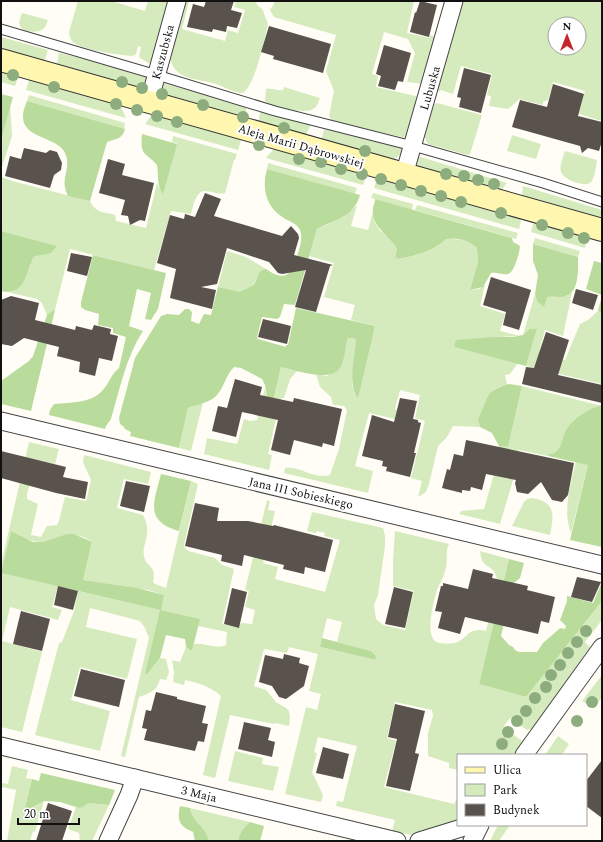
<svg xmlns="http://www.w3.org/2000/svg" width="603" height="842" viewBox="0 0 603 842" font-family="Spectral,serif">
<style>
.green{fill:#d5ebbd;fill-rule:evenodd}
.forest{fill:#b9dc9c}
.building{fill:#5a524d}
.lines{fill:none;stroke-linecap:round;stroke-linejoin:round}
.lane-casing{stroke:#444;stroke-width:11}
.street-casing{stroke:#444;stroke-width:19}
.secondary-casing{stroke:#333;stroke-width:24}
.lane{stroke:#fff;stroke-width:9}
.street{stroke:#fff;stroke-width:17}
.secondary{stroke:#fff6b0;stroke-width:22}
.tree{fill:#8dad7f}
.labels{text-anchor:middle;stroke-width:4;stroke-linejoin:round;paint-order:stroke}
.street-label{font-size:12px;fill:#111;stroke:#fff}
</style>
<rect width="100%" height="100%" fill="#fffdf5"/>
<g class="green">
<path d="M78 1H111L145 11 148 1H170L152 63H148L139 57 141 47 138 46 136 54 133 56C120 55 80 50 72 41 70 38 69 35 69 32Z"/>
<path d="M184 1H189L182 29 225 41 228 30 238 33 245 10 234 7 236 1H256L257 5 263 10C264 16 267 19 268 24 264 40 256 83 243 93 234 93 225 87 216 84 196 78 173 81 169 54Z"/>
<path d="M274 1H414L407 33 430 38V35L433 36 436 40 423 84C418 83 413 83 407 82L415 53 408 39 384 32 372 74 378 76 376 87 420 97 408 137 406 138 332 121 329 116 334 91 326 71 336 35 274 17 270 10 274 4Z"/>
<path d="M461 1H602L601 14 602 17V121L579 114 585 91 553 82 548 100 543 102V105L519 99 513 105 508 109 489 106 491 96 487 95 492 74 461 66 453 94 441 90 439 92 436 88ZM555 24H579V48H555Z"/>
<path d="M22 13 48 20C47 23 46 27 43 29 38 33 23 33 20 26 18 22 21 16 22 13Z"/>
<polygon points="1,37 48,50 45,60 42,62 1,51"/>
<polygon points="59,53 86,59 148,78 144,89 58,68 57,63"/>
<polygon points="1,68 15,73 18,77 15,86 1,82"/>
<polygon points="33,78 119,102 126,118 26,90 29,80"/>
<polygon points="162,83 247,106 244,120 161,96 159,90"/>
<path d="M284 87 320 98C318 103 317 108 311 110 302 113 272 108 265 101L266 89C272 88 278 91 283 90Z"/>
<polygon points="29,95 125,123 124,129 27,101"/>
<path d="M437 103 482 115 470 154 468 155 428 144C420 133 428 116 432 105Z"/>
<polygon points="10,105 12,136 1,170 1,136"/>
<polygon points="260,111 311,124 305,137 261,125 259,120"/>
<polygon points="154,112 242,137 238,150 145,124"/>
<polygon points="324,129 377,141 405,148 403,153 393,160 321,142"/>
<polygon points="512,135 541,144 536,159 507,151"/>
<path d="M173 136 237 154 235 160H234L225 193C218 195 212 191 205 191 196 190 193 207 191 214L171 211 154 270 70 249 55 310 52 311 47 315 42 303 37 299 3 291C27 290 26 276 33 258L56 246 1 231V177L16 182 90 201C95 213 105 212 115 215L116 221 146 228 157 183 160 189 177 143 172 142Z"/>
<polygon points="278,147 367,173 363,185 266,158 273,150"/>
<path d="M565 151 597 160C596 167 595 177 591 182 586 188 564 180 561 172 559 166 563 157 565 151Z"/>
<polygon points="417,156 507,183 499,193 418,167"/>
<polygon points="268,163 357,188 355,194 267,169"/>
<polygon points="378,176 519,216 521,221 519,229 374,188"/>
<polygon points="523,186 602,210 602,222 523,200 522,195"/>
<polygon points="373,193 413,204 412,210 371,198"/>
<path d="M357 205 351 226 368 230 373 212 375 223 380 231 391 239 397 249 395 258 399 259C416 255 434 252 446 239 460 239 465 239 477 248L478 262 470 290 479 289 485 285 480 306 505 314 500 331 520 336 495 337 454 347 518 363 510 374 505 375 507 385C493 387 489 393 485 406 481 415 477 416 480 427L453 426 447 437 438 446 429 484 426 492 418 497 422 481 411 478 425 421 415 418 420 395 400 390 395 409 397 410 395 419 369 413 355 466 373 471 368 493 284 473 285 468C300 466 316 480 330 475L339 449 347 410 344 406 333 405 331 397 320 387 316 374 327 376 342 363 348 338H353L356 340 352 384 355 395 375 326 351 320 355 305 324 297 334 263 309 256 317 229 344 217Z"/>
<polygon points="417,205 518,233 516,239 415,210"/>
<polygon points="538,222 584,234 587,239 585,248 531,232 533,224"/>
<polygon points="535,238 580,251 578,257 533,244"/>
<path d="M227 251 246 257 266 269C256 271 259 280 251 286 248 289 243 289 240 293L218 287Z"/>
<polygon points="572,292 563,336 545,330 539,351 565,360 580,324 588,320 598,311 602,313 602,384 526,366 537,329 523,335 535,294 537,301 547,297 567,296"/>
<polygon points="281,367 297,371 290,379 284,398 281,398 268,454 272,455 269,470 204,454 207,438 237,444 244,419 250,421 257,420 265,388 270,414"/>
<path d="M522 386 602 406 561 444C558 451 557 454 549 454L548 456 519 450 513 480 500 524 459 514 461 511 484 509 496 467 499 446 508 447Z"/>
<polygon points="203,402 191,451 179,448 188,408"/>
<path d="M29 442 59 449 55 464 36 460 27 494V499L38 504 31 535 41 537 47 526 57 525 59 521 65 497 86 501 91 480 83 462 84 455 151 472 148 484 124 479 117 508 143 515C146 521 148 526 147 533 147 540 142 549 144 556 146 568 157 564 153 582L155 584 166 588 191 481 198 484 184 545 185 548 188 551 215 558 222 565 234 569 222 624 239 628 241 623 252 624 255 610 245 607 249 591 245 590 267 500 270 501 268 510 275 511 263 563 278 567 275 579 325 592 340 540 324 536 325 533 317 531 316 533 307 531 312 512 383 528 385 536V546L378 595 374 605 376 619 383 625 405 630 414 591 393 586V560L395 531 449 544C445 551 448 559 446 568 444 576 440 583 437 590 434 601 425 632 435 641 439 644 448 644 453 643 467 642 466 626 486 631 489 618 501 585 495 573 489 563 482 569 480 551L509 559 479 684 526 697 602 601V620L585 642 590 647 532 729 527 730 510 718 504 726 511 733 521 740 522 743 513 755H458V770L449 768V763L428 756V733L433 716 432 710 395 702 387 738 396 741 384 787 454 804 458 797V821L418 835H411L392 831 395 820 336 806 337 801 343 802 357 746 318 737 314 752 317 753 312 772 323 795 321 802 285 794 306 707 317 710 321 694 309 691 318 654 289 647 287 653 264 649 254 686 266 690 276 702 286 708 289 711 290 717 289 726 275 723 274 724 230 715 215 778 203 775 221 696C211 687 199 683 185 680L184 685 173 682 174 672 172 660 180 662 186 647 192 651 194 644C204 642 217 650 226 645L227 632 198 626 199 619 161 610 152 668 160 658 166 659 169 672 166 680 160 679C157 691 150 693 139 697L125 757 121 756 149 638 145 628 140 621 90 608 86 627 137 639 127 679 80 667 71 700 110 711 100 751 35 735 59 643 62 642 74 611 78 591 160 610 164 595 148 590 83 580 92 542C77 532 69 533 53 539 49 540 45 542 41 542 30 542 21 536 11 531L1 573 58 586 52 607 62 610 58 620 10 607 2 641 42 652 22 732 1 727V565ZM327 618 342 622 337 642 371 651 376 660 320 647Z"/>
<path d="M576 461 588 465 571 533C562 511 571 484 576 461Z"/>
<path d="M532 498C556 502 554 515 550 535L512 526 524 502 527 499Z"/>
<polygon points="602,675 602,697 594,709 582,701"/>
<polygon points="558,736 569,744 562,755 545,755"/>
<polygon points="235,751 263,758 262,764 279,767 273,791 228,781"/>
<polygon points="12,766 28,770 26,778 32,779 24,812 44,801 35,832 33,831 30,841 7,841 16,790 2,787 2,783 8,784"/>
<polygon points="88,803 109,805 92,841 80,841 79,833 68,829 76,807 79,808"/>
<path d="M190 808 250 822C243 828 240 832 238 841H209C205 825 192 822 190 808Z"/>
<polygon points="498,825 510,825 499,841 490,841"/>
</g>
<g class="forest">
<polygon points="1,94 13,97 2,136 1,136"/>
<path d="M27 101 125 129C123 139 115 139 107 142L90 201 68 196C67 193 65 190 65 187 63 175 71 166 65 153 57 136 22 139 23 116 23 111 25 106 27 101Z"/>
<path d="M142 134 177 144 163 194C156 184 159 176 157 165 145 151 140 157 142 134Z"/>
<path d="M267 169 360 195C353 218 336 219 317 229L295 305 284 304 280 317 277 319 262 317 257 337 258 339 286 347V345H288L296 308 375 326 358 398C347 385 355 356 356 340L353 338H348C345 347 345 360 340 368 330 383 295 370 281 367L270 414 265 385 262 379 241 368 234 367C225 376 224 389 215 397 210 402 195 405 188 408L179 448 130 436 131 432 125 429 124 427 120 424 119 418 135 358 161 316 167 314 179 315 185 309H189L192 312 191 321 199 324 204 314 211 315 218 287 240 292C244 289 250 288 254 284 259 277 257 270 266 269 275 275 284 280 292 270 295 261 303 243 301 234 300 223 288 222 281 216 265 205 262 186 267 169Z"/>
<path d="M375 199 512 238 513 242 519 245 520 247C519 254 514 273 508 274 504 275 496 272 491 273L483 287 470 290 478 262 477 248C466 239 459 238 446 239 433 252 416 255 399 259L395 258 397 249C390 235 373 229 373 212 372 208 375 203 375 199Z"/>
<path d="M1 231 57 246 51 253 36 256 33 258C26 275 25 295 1 291Z"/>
<path d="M533 244 578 257C578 268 580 291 566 296 561 298 553 296 547 297L544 307 537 301 535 294 538 275 533 261Z"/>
<path d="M93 255 166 273 158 309 151 320 145 319 151 293 137 289 129 326 143 331C126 357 120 389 111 419L106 426 105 429 49 415 50 410 54 404C70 402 90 404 102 391 109 384 111 374 119 368L126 337 113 333V328L98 325 99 314 85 310 81 307V302Z"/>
<polygon points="594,261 602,263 602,313 598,311 602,295 586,289"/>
<polygon points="55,310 31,411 1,404 1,381 29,361 33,356 47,315 52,311"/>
<polygon points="530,329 537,329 526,366 454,347 456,340 495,337 513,337 523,335"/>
<path d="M509 384 522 386 508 447 499 446 492 433 480 427 478 420 479 417 489 394C495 388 502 386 509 384Z"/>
<path d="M602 405V547L570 540 588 465 548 456 549 454C563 454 561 436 568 427 577 416 589 409 602 405Z"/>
<path d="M161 474 191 481 179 531C144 521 154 502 161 474Z"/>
<polygon points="11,531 33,542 43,542 67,534 74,534 92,542 83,580 137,588 164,595 161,610 200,619 192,651 186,647 185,639 166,635 160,658 147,674 145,674 160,610 1,573"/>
<polygon points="509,559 524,563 520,578 514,583 501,636 509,645 513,647 515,650 519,652 537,652 543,643 558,630 560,628 565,629 566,626 560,620 567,601 567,596 593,603 602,582 602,601 526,697 479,684"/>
<polygon points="322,638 371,651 375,655 376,660 320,647"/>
<polygon points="41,773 115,790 109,805 88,803 83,807 79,808 60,802 44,801 24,812 32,779 39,781"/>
<path d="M180 806 190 808C192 822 206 826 209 841H195L193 832C179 826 177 820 180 806Z"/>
<path d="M250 822 264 826 260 841H238C240 832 243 828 250 822Z"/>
</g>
<g class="building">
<polygon points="206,1 234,1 231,10 242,13 237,28 227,26 226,32 213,29 212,32 187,27 193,4 204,7"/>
<polygon points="420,1 437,5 429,37 410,32 415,12 416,13"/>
<polygon points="269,26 331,44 323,73 273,59 274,56 261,52"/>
<polygon points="384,45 411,53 403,82 398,81 395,90 378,86 381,76 376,74"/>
<polygon points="464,68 491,75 481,113 459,107 461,98 457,97"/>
<polygon points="553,84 584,94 578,116 602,122 602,141 599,151 588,148 582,153 580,146 512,127 520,100 547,107"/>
<polygon points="24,148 46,153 50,150 57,152 62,163 61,170 54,175 50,188 5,176 10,156 21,159"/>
<polygon points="108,159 125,164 122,175 154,183 145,221 140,220 130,225 128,216 121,215 125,200 99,193"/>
<polygon points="205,193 221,199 214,216 282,236 291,226 298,234 299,238 294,255 333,265 330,266 316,312 295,307 306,270 282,274 278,273 269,262 227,248 217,284 201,287 216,290 212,309 170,298 176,269 157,263 170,215 184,219 185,214 195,217"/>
<polygon points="71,253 92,257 87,276 67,271"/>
<polygon points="491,277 531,290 519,330 503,325 506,312 483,305"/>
<polygon points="576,289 598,295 593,310 572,303"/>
<polygon points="11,296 39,303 35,320 75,330 76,326 92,330 94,325 111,329 110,334 118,336 112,361 99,358 95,376 79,372 80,362 57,356 59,347 24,338 12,346 1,344 1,300"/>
<polygon points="263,319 291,326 287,344 258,337"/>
<polygon points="546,332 569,340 558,375 602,385 602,403 522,384 526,367 534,368"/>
<polygon points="235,379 262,387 260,395 293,402 294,398 342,409 334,446 323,443 322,447 294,440 290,455 271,450 278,420 242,412 236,437 212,431 218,406 227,408"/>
<polygon points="400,398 417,401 413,419 418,420 418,422 421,423 414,453 416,453 410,477 386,471 387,467 382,466 383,461 362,456 372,415 394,422"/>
<polygon points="466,440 574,463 568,495 562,502 552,500 541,482 528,494 517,492 515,483 516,480 486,474 482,490 471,487 470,491 462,490 462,493 442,488 447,469 450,470 454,454 463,456"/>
<polygon points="1,451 66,467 63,477 88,482 85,499 56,493 1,478"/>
<polygon points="126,481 150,486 144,512 120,506"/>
<polygon points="195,503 219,508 217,521 248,521 273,526 274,525 333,540 325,572 305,567 304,574 283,569 284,565 244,555 242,566 221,561 222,555 185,546"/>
<polygon points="473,569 493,574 492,578 528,586 527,590 555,597 549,623 541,621 538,634 465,617 460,634 438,628 442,612 435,611 441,586 443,586 443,583 468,589"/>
<polygon points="577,577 601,582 592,602 571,597"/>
<polygon points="58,586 78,591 73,610 54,605"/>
<polygon points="394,587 413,592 405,628 385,624"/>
<polygon points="232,588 247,592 239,628 224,624"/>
<polygon points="21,611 50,619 42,651 13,644"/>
<polygon points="284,654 300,658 299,663 309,666 304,686 286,699 279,697 272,686 259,682 265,655 283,659"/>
<polygon points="81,669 125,680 119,707 74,696"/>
<polygon points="156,692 177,697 177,699 206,706 202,723 208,724 204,742 198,741 195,751 144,740 147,729 142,728 146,710 151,711"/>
<polygon points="395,704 425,711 415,753 419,754 410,791 386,786 397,739 388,737"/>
<polygon points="244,722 271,728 268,740 275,742 272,757 238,749"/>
<polygon points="323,747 349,754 343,779 316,773"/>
<polygon points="602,760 602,818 586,806 586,781"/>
<polygon points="48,803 72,811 62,841 36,841"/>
</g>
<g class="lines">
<defs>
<polyline id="lane" points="1,29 157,75 275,111 413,146 543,183 602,202"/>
<g id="street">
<polyline points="149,102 177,1"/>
<polyline points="404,175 454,1"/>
<polyline points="1,421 602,565"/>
<polyline points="1,746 397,841"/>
<polyline points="524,755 602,647"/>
<polyline points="108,841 129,795 135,778"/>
<polyline points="419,841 471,825"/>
<polyline points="472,841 480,825"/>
</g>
<polyline id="secondary" points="1,60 602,230"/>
</defs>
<use href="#lane" class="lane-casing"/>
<use href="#street" class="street-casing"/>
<use href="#secondary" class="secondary-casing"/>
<use href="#lane" class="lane"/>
<use href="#street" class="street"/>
<use href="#secondary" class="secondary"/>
</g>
<g class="tree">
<circle cx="13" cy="75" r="6"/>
<circle cx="122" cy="82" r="6"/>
<circle cx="54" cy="87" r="6"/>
<circle cx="142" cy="88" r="6"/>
<circle cx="162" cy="94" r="6"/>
<circle cx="116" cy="104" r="6"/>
<circle cx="203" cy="105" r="6"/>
<circle cx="137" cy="110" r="6"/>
<circle cx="157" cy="116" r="6"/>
<circle cx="243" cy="117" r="6"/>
<circle cx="177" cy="122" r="6"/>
<circle cx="284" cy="128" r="6"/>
<circle cx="259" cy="145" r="6"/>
<circle cx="365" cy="151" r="6"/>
<circle cx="299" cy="159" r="6"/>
<circle cx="321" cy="162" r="6"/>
<circle cx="341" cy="169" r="6"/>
<circle cx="362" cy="174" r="6"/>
<circle cx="446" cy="174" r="6"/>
<circle cx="464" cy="176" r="6"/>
<circle cx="381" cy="179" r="6"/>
<circle cx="478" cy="180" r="6"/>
<circle cx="494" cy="184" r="6"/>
<circle cx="401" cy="185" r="6"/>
<circle cx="421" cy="191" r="6"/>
<circle cx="441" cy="196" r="6"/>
<circle cx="461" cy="202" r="6"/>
<circle cx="501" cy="213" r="6"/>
<circle cx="542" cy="225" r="6"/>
<circle cx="568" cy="233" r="6"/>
<circle cx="584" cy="238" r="6"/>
<circle cx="586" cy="631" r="6"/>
<circle cx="577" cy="642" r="6"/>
<circle cx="568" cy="653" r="6"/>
<circle cx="560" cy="665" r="6"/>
<circle cx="551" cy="675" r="6"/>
<circle cx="546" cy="687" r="6"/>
<circle cx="535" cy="698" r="6"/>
<circle cx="592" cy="702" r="6"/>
<circle cx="526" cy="711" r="6"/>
<circle cx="517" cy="721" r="6"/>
<circle cx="577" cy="721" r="6"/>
<circle cx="508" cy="732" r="6"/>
<circle cx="502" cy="744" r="6"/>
</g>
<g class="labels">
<g class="street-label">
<text transform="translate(163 52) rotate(-75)" y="4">Kaszubska</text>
<text transform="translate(430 88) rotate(-74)" y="4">Lubuska</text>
<text transform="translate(301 146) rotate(16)" y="4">Aleja Marii Dąbrowskiej</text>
<text transform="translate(301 493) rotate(13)" y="4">Jana III Sobieskiego</text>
<text transform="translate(199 794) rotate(13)" y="4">3 Maja</text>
</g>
</g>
<rect width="603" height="842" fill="none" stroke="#111111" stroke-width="4"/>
<rect x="457" y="754" width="130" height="72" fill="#ffffff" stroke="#a0a0a0"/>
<rect x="465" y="767" width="20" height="6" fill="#fff6b0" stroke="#a0a0a0"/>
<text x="493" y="774" font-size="12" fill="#111111">Ulica</text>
<rect x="465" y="784" width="20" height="12" fill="#d5ebbd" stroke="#a0a0a0"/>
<text x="493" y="794" font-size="12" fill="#111111">Park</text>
<rect x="465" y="804" width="20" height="12" fill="#5a524d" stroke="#a0a0a0"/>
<text x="493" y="814" font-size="12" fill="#111111">Budynek</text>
<g transform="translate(567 36)"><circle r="19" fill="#ffffff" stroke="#a0a0a0"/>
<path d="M0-3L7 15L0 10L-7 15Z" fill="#c4262e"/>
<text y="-6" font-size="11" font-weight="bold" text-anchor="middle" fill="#111111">N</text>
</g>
<path d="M18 818v6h61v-6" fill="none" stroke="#111111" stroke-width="2"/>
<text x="24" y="818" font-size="12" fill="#111111" stroke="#ffffff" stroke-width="3" paint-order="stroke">20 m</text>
</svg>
